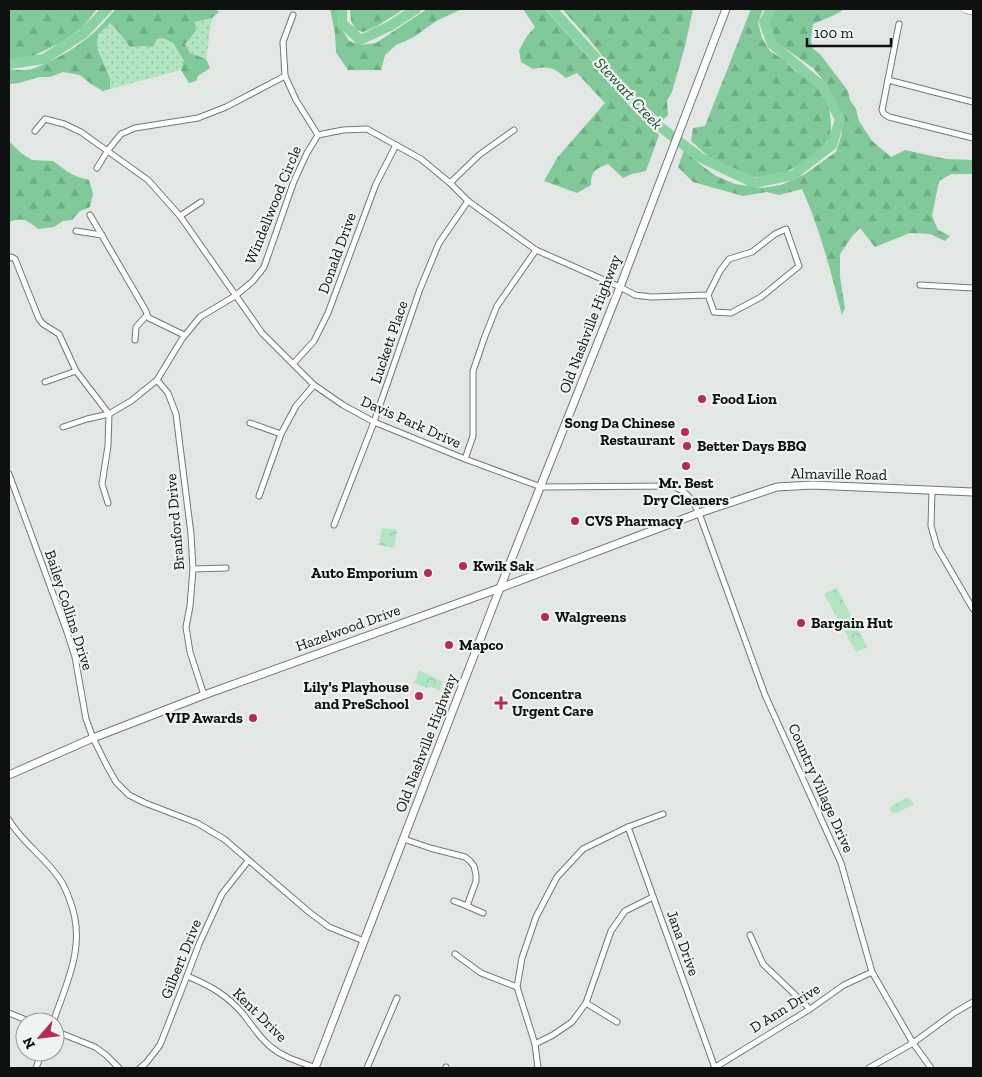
<svg xmlns="http://www.w3.org/2000/svg" width="982" height="1077" viewBox="0 0 982 1077" font-family="'Zilla Slab',serif">
<style>
.grass{fill:url(#grass-dots)}
.forest{fill:url(#forest-firs)}
.park{fill:url(#park-crowns)}
.lines{fill:none;stroke-linecap:round;stroke-linejoin:round}
.river{stroke:#8ad2a3;stroke-width:10}
.street-casing{stroke:#747875;stroke-width:7}
.secondary-casing{stroke:#747875;stroke-width:9}
.primary-casing{stroke:#747875;stroke-width:9}
.street{stroke:#fff;stroke-width:5}
.secondary{stroke:#fff;stroke-width:7}
.primary{stroke:#fff;stroke-width:8}
.poi-dot{fill:#b7295c;stroke:#f0f4f1;stroke-width:2}
.labels{text-anchor:middle;stroke-width:4.5;stroke-linejoin:round;paint-order:stroke}
.street-label{font-size:15px;fill:#0f1110;stroke:#f0f4f1}
.poi-label{font-size:15px;font-weight:bold;fill:#0f1110;stroke:#f0f4f1;text-anchor:start}
.water-label{font-size:16px;font-style:italic;fill:#194e2f;stroke:#f0f4f1}
</style>
<defs>
<pattern id="grass-dots" width="8" height="8" patternUnits="userSpaceOnUse" patternTransform="scale(1.25)"><rect width="8" height="8" fill="#b2e5c2"/><path d="M2 2h.1M6 6h.1" fill="none" stroke="#98c3a6" stroke-width="1.8" stroke-linecap="round"/></pattern>
<pattern id="forest-firs" width="22" height="20" patternUnits="userSpaceOnUse" patternTransform="scale(1.25)"><rect width="22" height="20" fill="#81c99a"/><path d="M5 1l3.5 6h-7zM16 11l3.5 6h-7z" fill="#6eac84"/></pattern>
<pattern id="park-crowns" width="20" height="18" patternUnits="userSpaceOnUse" patternTransform="scale(1.25)"><rect width="20" height="18" fill="#b2e5c2"/><path d="M2 6a3 3 0 1 1 6 0M12 15a3 3 0 1 1 6 0" fill="none" stroke="#98c3a6"/></pattern>
</defs>
<rect width="100%" height="100%" fill="#e2e7e4"/>
<g class="grass">
<polygon points="212,18 206,59 190,53 185,44 196,31 194,22"/>
<polygon points="110,23 117,30 130,47 144,46 153,47 157,39 163,38 173,43 184,61 181,70 110,89 110,78 97,48 98,35"/>
</g>
<g class="forest">
<polygon points="9,9 97,9 82,28 60,43 33,56 18,59 9,59"/>
<path d="M116 9H216L219 12 212 18 195 22 196 31 185 44 190 53 206 59 210 68 198 76 196 81 189 83 181 70 184 61 173 43 163 38 157 39 153 47 144 46 130 47 117 30 110 23 98 35 97 48 110 78V89L103 91 91 84 80 75 63 72 50 77H39L19 83 9 84V69C16 70 24 71 32 69 50 63 78 47 92 34 101 27 108 17 116 9Z"/>
<polygon points="330,9 339,9 340,26 349,41 361,45 376,43 427,9 462,9 436,21 414,37 396,45 385,55 381,70 348,70 336,52 335,33"/>
<polygon points="350,9 404,9 377,26 363,32 356,30 351,21"/>
<path d="M523 9H545L598 68 632 109 659 135 646 171 632 174 623 178 608 164C595 169 591 171 591 185L577 193 544 181 557 158 605 103 577 73 566 78C552 67 550 66 533 69L521 62 519 50 527 36 535 27Z"/>
<polygon points="562,9 693,9 685,46 672,92 667,101 668,115 662,121 644,104 615,72 589,39"/>
<polygon points="751,9 763,9 758,23 762,38 770,51 784,60 794,70 810,80 822,91 829,106 831,125 830,138 819,151 799,165 777,176 753,177 709,157 691,141 693,128 705,126"/>
<path d="M778 9H844C835 16 824 19 813 24L811 40 813 49 820 54 848 91 850 100 856 109 859 121 872 141 891 157 905 150 946 159 973 160V174H951L939 181 932 216 938 230 950 236 945 241 930 234 910 233 875 247 860 228 853 235 840 254V277L845 308 842 315C831 272 820 229 802 189L779 195 767 192 743 196 693 182 678 167 684 150 701 165 716 176 735 184 762 188 781 185 805 174 836 152 842 133 840 111 828 86 813 68 775 41 768 25 772 14Z"/>
<path d="M9 141 21 153 32 160 53 161 68 172 78 177 89 180 93 194 90 207 80 211 72 220 63 221 54 227 38 229C27 220 23 217 9 222Z"/>
</g>
<g class="park">
<polygon points="382,528 397,530 394,548 379,545"/>
<polygon points="837,588 867,647 856,652 824,594"/>
<polygon points="419,670 443,682 440,691 429,686 427,688 414,683"/>
<path d="M906 798C910 798 911 799 913 803V805L898 812 892 813 890 808 893 805Z"/>
</g>
<g class="lines">
<g class="river">
<polyline points="342,9 342,23 360,40 390,26 416,9"/>
<polyline points="552,9 655,123 701,158 754,183 793,175 832,145 840,119 823,87 772,44 764,22 771,9"/>
<polyline points="9,64 44,59 83,34 107,9"/>
</g>
<defs>
<g id="street">
<polyline points="293,15 283,42 285,76 296,100 318,135"/>
<polyline points="899,24 882,110 884,114 889,117 973,138"/>
<polyline points="888,80 973,102"/>
<path d="M35 131 45 119 64 124 81 132 148 180 180 216 262 333 314 385 343 405 374 422 465 459 541 487 673 486C689 493 691 499 699 513L765 695 841 863 872 972 913 1043 931 1068"/>
<polyline points="97,168 108,150 121,134 135,128 198,118 226,107 285,76"/>
<polyline points="450,183 479,155 514,130"/>
<polyline points="90,215 146,311 147,315 149,318 184,335"/>
<polyline points="180,216 201,202"/>
<polyline points="76,231 102,235"/>
<polyline points="9,258 11,257 15,259 39,319 43,324 59,334 76,371 109,414 87,419 63,427"/>
<polyline points="920,285 973,288"/>
<polyline points="135,340 136,327 147,315"/>
<polyline points="293,364 314,341 328,313 376,184 396,145"/>
<polyline points="157,380 168,393 176,414 191,534 193,569 190,606 186,627 190,652 204,695"/>
<polyline points="45,382 76,371"/>
<polyline points="250,423 281,434"/>
<polyline points="465,459 473,436 473,371 485,336 497,306 536,250"/>
<polyline points="9,474 67,632 75,657 86,719 93,738 107,766 116,782 129,795 145,803 197,823 224,839 309,912 329,927 364,941"/>
<polyline points="932,490 931,526 937,547 973,609"/>
<polyline points="259,496 281,434 296,406 314,385"/>
<polyline points="108,503 102,484 108,446 109,414 131,401 157,380 182,339 200,317 235,296 253,281 264,267 294,181 307,153 318,135 343,130 367,129 421,159 450,183 468,201 536,250 620,287 635,295 651,297 708,295 714,312 731,313 761,297 799,266 786,229 775,234 752,252 729,259 720,271 708,295"/>
<polyline points="334,525 374,422 420,289 439,243 468,201"/>
<polyline points="193,569 226,568"/>
<path d="M9 820C21 841 42 855 56 874 63 882 67 892 70 901 87 944 67 982 53 1022"/>
<polyline points="628,827 715,1068"/>
<polyline points="404,839 430,848 465,857 470,861 474,866 476,875 476,881 467,906 454,901"/>
<polyline points="467,906 483,913"/>
<polyline points="750,935 763,964 810,1009"/>
<polyline points="455,954 481,973 517,987"/>
<path d="M187 976C211 986 227 995 244 1015 252 1026 260 1038 271 1047 284 1058 301 1062 316 1068"/>
<polyline points="586,1003 617,1022"/>
<polyline points="9,1013 31,1022"/>
<polyline points="55,1031 95,1047 106,1055 119,1068"/>
<polyline points="535,1044 553,1035 572,1022 586,1003 611,931 625,911 653,897"/>
<polyline points="36,1068 42,1052"/>
<polyline points="140,1068 146,1063 160,1045 187,976 199,944 222,894 248,861"/>
<polyline points="367,1068 397,998"/>
<polyline points="446,1068 446,1067"/>
<polyline points="538,1068 535,1044 517,987 522,958 536,917 557,877 583,849 628,827 663,814"/>
<polyline points="714,1068 810,1009 844,985 872,972"/>
<polyline points="869,1068 913,1043 954,1013 973,1002"/>
</g>
<g id="secondary">
<polyline points="9,775 93,738 204,695 500,588 699,513 777,487 812,485 973,492"/>
<polyline points="315,1068 500,588 620,287 726,9"/>
</g>
<polyline id="primary" points="966,9 973,11"/>
</defs>
<use href="#street" class="street-casing"/>
<use href="#secondary" class="secondary-casing"/>
<use href="#primary" class="primary-casing"/>
<use href="#street" class="street"/>
<use href="#secondary" class="secondary"/>
<use href="#primary" class="primary"/>
</g>
<g class="poi-dot">
<circle cx="702" cy="399" r="5"/>
<circle cx="685" cy="432" r="5"/>
<circle cx="687" cy="446" r="5"/>
<circle cx="686" cy="466" r="5"/>
<circle cx="575" cy="521" r="5"/>
<circle cx="463" cy="566" r="5"/>
<circle cx="428" cy="573" r="5"/>
<circle cx="545" cy="617" r="5"/>
<circle cx="801" cy="623" r="5"/>
<circle cx="449" cy="645" r="5"/>
<circle cx="419" cy="696" r="5"/>
<path d="M498.5 695.5h5v5h5v5h-5v5h-5v-5h-5v-5h5z"/>
<circle cx="253" cy="718" r="5"/>
</g>
<g class="labels">
<g class="street-label">
<text transform="translate(273 205) rotate(-68)" y="5">Windellwood Circle</text>
<text transform="translate(337 253) rotate(-70)" y="5">Donald Drive</text>
<text transform="translate(590 324) rotate(-69)" y="5">Old Nashville Highway</text>
<text transform="translate(389 342) rotate(-71)" y="5">Luckett Place</text>
<text transform="translate(411 422) rotate(24)" y="5">Davis Park Drive</text>
<text transform="translate(839 474) rotate(1)" y="5">Almaville Road</text>
<text transform="translate(175 522) rotate(-95)" y="5">Branford Drive</text>
<text transform="translate(69 610) rotate(72)" y="5">Bailey Collins Drive</text>
<text transform="translate(348 628) rotate(-20)" y="5">Hazelwood Drive</text>
<text transform="translate(426 743) rotate(-69)" y="5">Old Nashville Highway</text>
<text transform="translate(821 788) rotate(66)" y="5">Country Village Drive</text>
<text transform="translate(683 943) rotate(70)" y="5">Jana Drive</text>
<text transform="translate(181 959) rotate(-68)" y="5">Gilbert Drive</text>
<text transform="translate(785 1008) rotate(-32)" y="5">D Ann Drive</text>
<text transform="translate(260 1015) rotate(45)" y="5">Kent Drive</text>
</g>
<g class="poi-label">
<text x="712" y="404">Food Lion</text>
<text x="675" y="428" text-anchor="end">Song Da Chinese<tspan x="675" dy="17">Restaurant</tspan></text>
<text x="697" y="451">Better Days BBQ</text>
<text x="686" y="488" text-anchor="middle">Mr. Best<tspan x="686" dy="17">Dry Cleaners</tspan></text>
<text x="585" y="526">CVS Pharmacy</text>
<text x="473" y="571">Kwik Sak</text>
<text x="418" y="578" text-anchor="end">Auto Emporium</text>
<text x="555" y="622">Walgreens</text>
<text x="811" y="628">Bargain Hut</text>
<text x="459" y="650">Mapco</text>
<text x="409" y="692" text-anchor="end">Lily's Playhouse<tspan x="409" dy="17">and PreSchool</tspan></text>
<text x="512" y="699">Concentra<tspan x="512" dy="17">Urgent Care</tspan></text>
<text x="243" y="723" text-anchor="end">VIP Awards</text>
</g>
<g class="water-label">
<text transform="translate(629 93) rotate(47)" y="6">Stewart Creek</text>
</g>
</g>
<rect width="982" height="1077" fill="none" stroke="#0f1110" stroke-width="20"/>
<g transform="translate(40 1037) rotate(242)"><circle r="24" fill="#f0f4f1" stroke="#969997"/>
<path d="M0-4L9 19L0 12L-9 19Z" fill="#b7295c"/>
<text y="-8" font-size="14" font-weight="bold" text-anchor="middle" fill="#0f1110">N</text>
</g>
<path d="M807 38v8h84v-8" fill="none" stroke="#0f1110" stroke-width="2.5"/>
<text x="814" y="38" font-size="15" fill="#0f1110" stroke="#f0f4f1" stroke-width="4" paint-order="stroke">100 m</text>
</svg>
